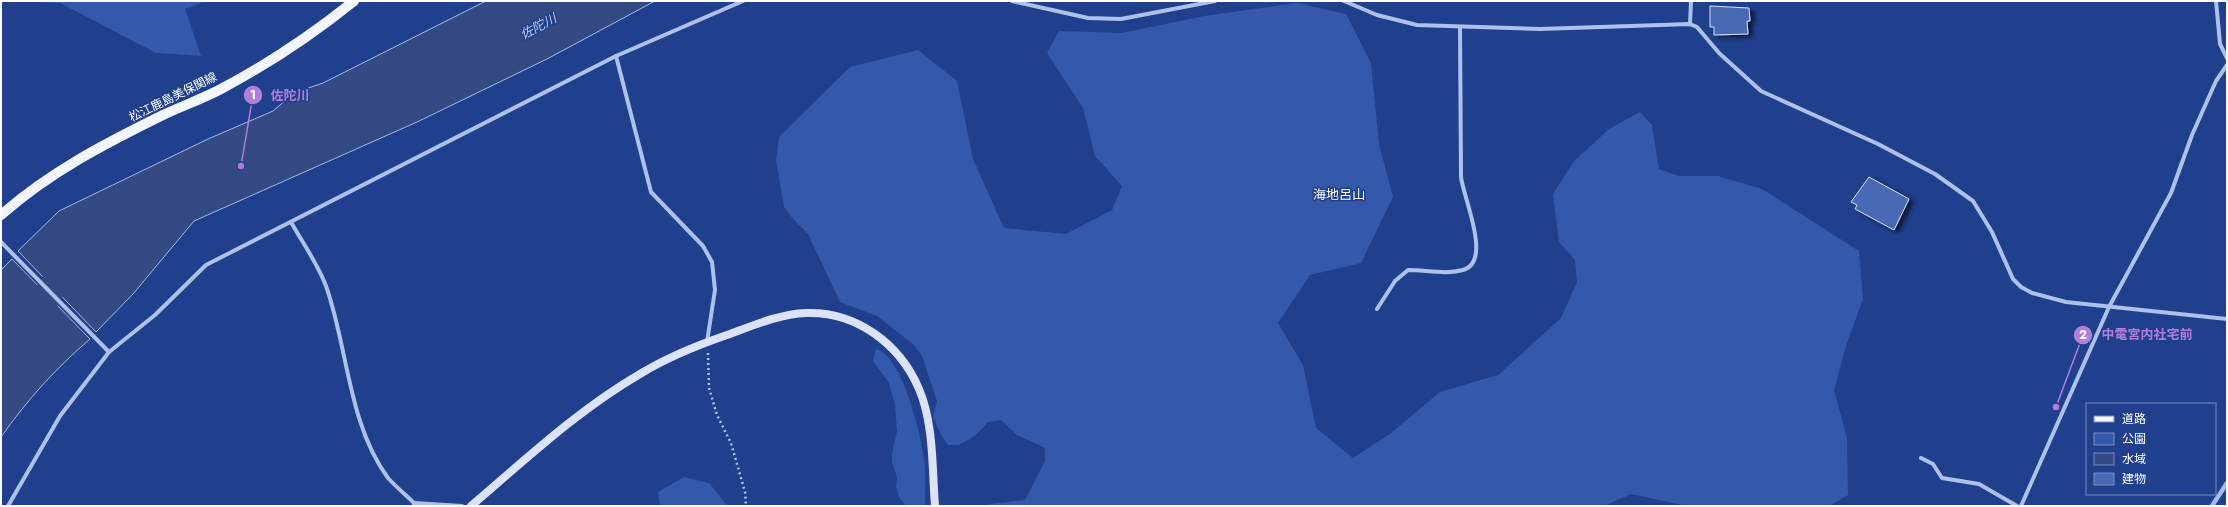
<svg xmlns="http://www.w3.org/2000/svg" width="2228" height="507" viewBox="0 0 2228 507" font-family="Jost,'Noto Sans JP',sans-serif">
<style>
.green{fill:#3458aa}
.water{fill:#344a84;stroke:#a2baed}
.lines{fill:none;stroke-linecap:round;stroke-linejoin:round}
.stream{stroke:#a2baed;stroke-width:4.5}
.river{stroke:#344a84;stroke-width:28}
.building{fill:#4969b4;stroke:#d3dff9;filter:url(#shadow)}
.path{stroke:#aec1ec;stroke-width:2.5;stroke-dasharray:2 3;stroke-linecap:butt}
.street{stroke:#aec1ec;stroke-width:4}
.secondary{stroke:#dae3f9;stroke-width:8}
.primary{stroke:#f3f6ff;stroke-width:10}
.labels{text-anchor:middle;stroke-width:3;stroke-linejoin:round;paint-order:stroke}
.street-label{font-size:12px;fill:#fff;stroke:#203f8d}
.water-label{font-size:13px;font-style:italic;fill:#baccf3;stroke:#203f8d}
.neighbourhood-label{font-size:13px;fill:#fff;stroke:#203f8d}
.leader{fill:none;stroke:#b080d9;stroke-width:1.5}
.callout-dot{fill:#b080d9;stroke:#203f8d;stroke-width:1.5}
.mark-label{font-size:12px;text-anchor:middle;font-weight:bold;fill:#fff}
.callout-label{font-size:13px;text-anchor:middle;font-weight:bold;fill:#b080d9;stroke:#203f8d;stroke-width:3;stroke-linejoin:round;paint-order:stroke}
</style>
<defs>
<filter id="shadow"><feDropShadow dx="4.5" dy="2.5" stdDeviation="2" flood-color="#0009"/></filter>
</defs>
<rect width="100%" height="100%" fill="#203f8d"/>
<g class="green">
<polygon points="21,1 206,1 185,9 201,56 156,53 60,3"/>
<polygon points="1297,3 1346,14 1371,63 1379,144 1393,197 1361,263 1310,275 1278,323 1303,365 1316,428 1353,458 1391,433 1440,392 1498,375 1561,318 1577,282 1575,260 1559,242 1553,194 1574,161 1609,129 1640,112 1652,125 1659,169 1679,176 1718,176 1762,189 1859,251 1863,299 1847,343 1834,390 1847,438 1848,495 1829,506 1687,506 1631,494 1604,506 988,506 989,504 1025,500 1045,461 1045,448 1017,435 1001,420 988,422 975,436 959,445 948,445 941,435 933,417 937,401 922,356 914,345 877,316 840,302 808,234 793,219 784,207 776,160 779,137 850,67 918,50 957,81 973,159 1004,228 1066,234 1112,210 1122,186 1095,156 1083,108 1047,53 1059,31 1122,33 1204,16"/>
<path d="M876 349C903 355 923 442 925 466 926 479 925 493 925 506H906L899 497 896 487 897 477 892 462V453L897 432 895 405 889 383 873 361Z"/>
<polygon points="684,477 709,483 728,506 660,506 658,492"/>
</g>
<g class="water">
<polygon points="486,1 655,1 547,59 417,122 194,221 133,294 96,332 18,251 59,211 208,139 273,111 294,93 323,83"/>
<path d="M12 259 90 339C55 369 28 399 1 437V270Z"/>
</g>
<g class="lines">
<polyline class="stream" points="2212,506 2227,483"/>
<polyline class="river" points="1,372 53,286 81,262"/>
</g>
<g class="building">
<polygon points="1710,6 1749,8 1750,21 1747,21 1748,34 1714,35 1714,27 1710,27"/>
<polygon points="1869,177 1909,199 1894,230 1855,209 1857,205 1851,202"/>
</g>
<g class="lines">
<polyline class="path" points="708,353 709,388 717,415 731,443 745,492 746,506"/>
<g class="street">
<polyline points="1012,1 1088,18 1121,19 1215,1"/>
<polyline points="1344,1 1377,15 1417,25 1540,29 1690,24 1697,27 1719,53 1761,91 1878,144 1935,174 1973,201 1992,232 2013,279 2021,287 2032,293 2066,302 2227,319"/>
<polyline points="2216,1 2220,44 2227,58"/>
<polyline points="1690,24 1691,1"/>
<polyline points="616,56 651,192 703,246 712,262 715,290 707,342"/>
<path d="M291 222C302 242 318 264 326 286 348 348 348 424 388 478 396 487 406 495 414 503"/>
<polyline points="1,242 109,352"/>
<path d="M1377 309 1395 281 1408 270C1426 270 1445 275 1463 270 1493 262 1463 197 1461 177L1460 27"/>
<polyline points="1921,458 1933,464 1942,478 1979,484 2017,506"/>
<polyline points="8,506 60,416 109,352 155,315 206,265 616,56 743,1"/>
<polyline points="414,506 414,503 462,506"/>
<polyline points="2021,506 2109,307 2171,193 2192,135 2216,81 2227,65"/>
</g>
<path class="secondary" d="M471 506C525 460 578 410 640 374 666 358 698 345 727 335 752 326 779 314 806 313 856 311 900 344 919 389 934 424 932 468 935 506"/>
<path class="primary" d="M1 215C50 172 104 144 163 115 182 106 202 99 221 89 268 64 313 34 354 1"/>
</g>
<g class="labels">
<g class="street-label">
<text transform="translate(173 97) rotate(-26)" y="4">松江鹿島美保関線</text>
</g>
<g class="water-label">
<text transform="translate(538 26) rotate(-28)" y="5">佐陀川</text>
</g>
<g class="neighbourhood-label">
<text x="1339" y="199">海地呂山</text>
</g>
</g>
<path class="leader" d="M241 166L253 95M2056 407L2083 335"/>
<g class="callout-dot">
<circle cx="241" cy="166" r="4"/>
<circle cx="2056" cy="407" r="4"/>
<circle cx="253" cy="95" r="10"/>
<circle cx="2083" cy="335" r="10"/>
</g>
<g class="mark-label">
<text x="253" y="99">1</text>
<text x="2083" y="339">2</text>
</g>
<g class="callout-label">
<text x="290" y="100">佐陀川</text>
<text x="2147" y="339">中電宮内社宅前</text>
</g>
<rect width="2228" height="507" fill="none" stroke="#ffffff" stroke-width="4"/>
<rect x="2086" y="403" width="130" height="92" fill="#203f8d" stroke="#798cbb"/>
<rect x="2094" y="416" width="20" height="6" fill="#f3f6ff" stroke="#798cbb"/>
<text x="2122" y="423" font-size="12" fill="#ffffff">道路</text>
<rect x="2094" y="433" width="20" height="12" fill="#3458aa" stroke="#798cbb"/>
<text x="2122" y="443" font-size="12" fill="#ffffff">公園</text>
<rect x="2094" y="453" width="20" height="12" fill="#344a84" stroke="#798cbb"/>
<text x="2122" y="463" font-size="12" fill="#ffffff">水域</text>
<rect x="2094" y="473" width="20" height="12" fill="#4969b4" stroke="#798cbb"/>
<text x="2122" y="483" font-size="12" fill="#ffffff">建物</text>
</svg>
